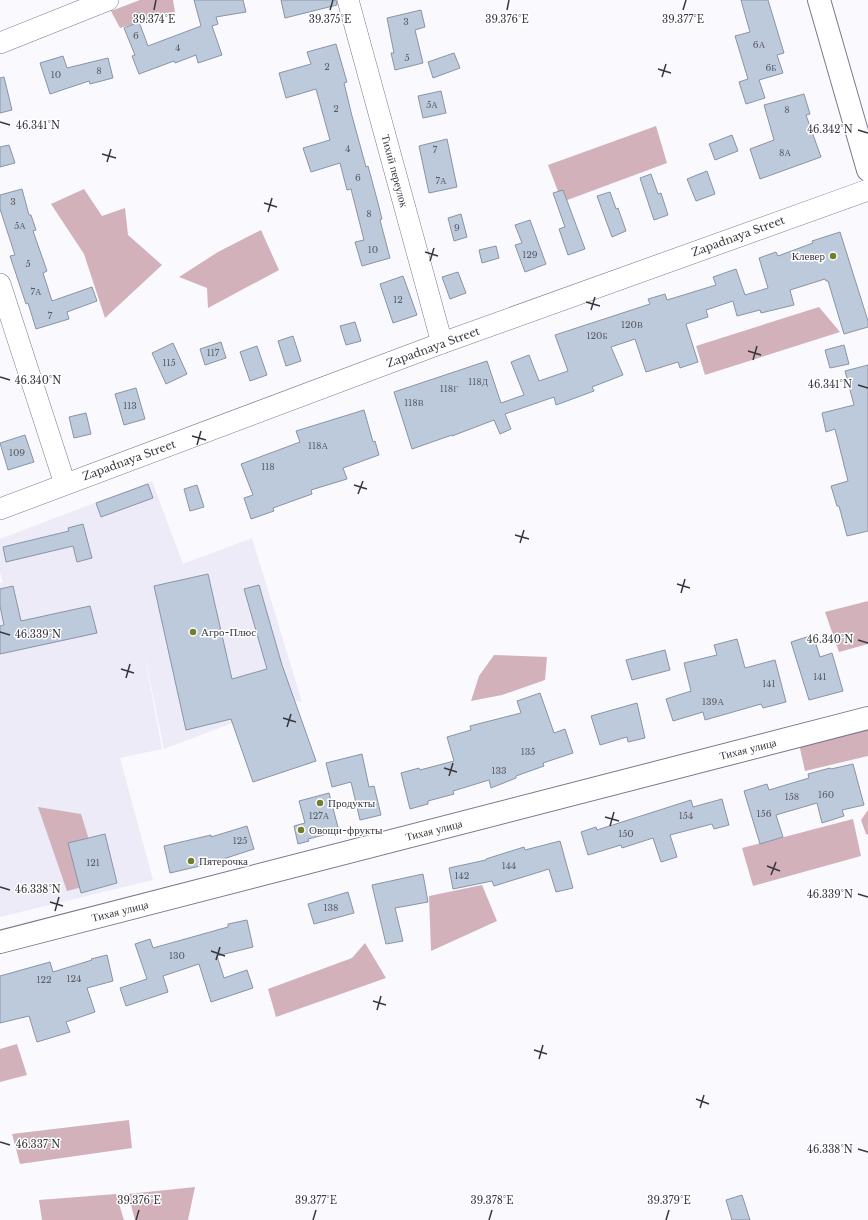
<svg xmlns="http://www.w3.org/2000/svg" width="868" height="1220" viewBox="0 0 868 1220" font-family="'Libre Baskerville',serif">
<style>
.built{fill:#ecebf7}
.forest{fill:#d3b1bb}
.building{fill:#bdcadc;stroke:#8895a6}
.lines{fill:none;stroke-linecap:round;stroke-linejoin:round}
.minor-casing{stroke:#7a798c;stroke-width:22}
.major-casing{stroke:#7a798c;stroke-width:24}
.minor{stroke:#fff;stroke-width:21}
.major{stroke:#fff;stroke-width:22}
.ticks{fill:none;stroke:#38373f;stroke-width:1.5}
.poi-dot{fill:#737e2a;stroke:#fff;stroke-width:1.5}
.labels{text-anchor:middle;stroke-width:3;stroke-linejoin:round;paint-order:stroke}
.number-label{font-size:9px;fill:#595c66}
.street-label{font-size:11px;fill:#38373f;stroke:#fff}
.poi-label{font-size:11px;fill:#38373f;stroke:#fff;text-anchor:start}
.ticks-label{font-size:10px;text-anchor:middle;fill:#38373f;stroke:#fff;stroke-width:3;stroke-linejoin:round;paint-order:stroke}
</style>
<rect width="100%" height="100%" fill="#faf9fe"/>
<polygon class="built" points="152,481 183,564 252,538 302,702 293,700 164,749 143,647 162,749 120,758 153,880 0,917 0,583 3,582 0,573 0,539"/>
<g class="forest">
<polygon points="140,0 173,0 175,12 120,28 111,11"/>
<polygon points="656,126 667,163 562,202 548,165"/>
<polygon points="84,189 102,216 125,208 128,235 162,265 105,318 84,254 51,204"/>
<polygon points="261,230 279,270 208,308 207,288 179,277 218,252"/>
<polygon points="819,307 840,332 705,375 696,346"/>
<polygon points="868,601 868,644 839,652 825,612"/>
<polygon points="494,655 547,657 545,680 502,695 471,701 479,676"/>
<polygon points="868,728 868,756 805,771 799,744"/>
<polygon points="38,807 81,814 102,882 67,891"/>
<polygon points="868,810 868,835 866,834 861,820"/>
<polygon points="853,819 861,856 753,886 742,848"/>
<polygon points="482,885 497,921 431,951 429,896"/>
<polygon points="365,943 386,978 276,1017 268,989 352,958"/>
<polygon points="17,1044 27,1075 0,1082 0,1049"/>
<polygon points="129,1120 132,1148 20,1164 12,1134"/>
<polygon points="195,1187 188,1220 135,1220 128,1194"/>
<polygon points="116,1194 124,1220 42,1220 39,1200"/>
</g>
<g class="building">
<polygon points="194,0 243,0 246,12 216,17 218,24 212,26 222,55 198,63 196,55 175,63 174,61 139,74 132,56 135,55 124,28 139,22 148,46 201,26"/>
<polygon points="281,0 336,0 337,5 285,18"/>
<polygon points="741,0 768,0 784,53 777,55 783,73 759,80 765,98 746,104 739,82 748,79 735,36 750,32"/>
<polygon points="421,10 425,27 415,30 423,63 395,70 391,53 394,53 387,18"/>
<polygon points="336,44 347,82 344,83 352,116 366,167 368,166 378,203 382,219 380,220 390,258 362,266 355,242 364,240 351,189 347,190 340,163 311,172 303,148 330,140 316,89 286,98 279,73 311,64 307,52"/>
<polygon points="454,53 460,68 433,78 428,62"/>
<polygon points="63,56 67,68 108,58 113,78 90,84 89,81 50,94 40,63"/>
<polygon points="4,77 12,110 0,113 0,78"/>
<polygon points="441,91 446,113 423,118 418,96"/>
<polygon points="804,94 810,114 806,115 821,157 760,179 750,149 774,140 764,105"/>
<polygon points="732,135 738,151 715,160 709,144"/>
<polygon points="447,139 457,187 429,193 419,146"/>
<polygon points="9,145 15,163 0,167 0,147"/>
<polygon points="707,171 715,194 696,201 687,179"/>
<polygon points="651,174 658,194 661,193 668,215 654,220 640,178"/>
<polygon points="22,189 29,215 31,215 36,230 33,231 47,271 43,273 52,301 92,287 97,301 67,312 69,319 36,329 28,303 26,304 10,256 15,255 0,209 0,195"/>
<polygon points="563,190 585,249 568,255 559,229 565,227 553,193"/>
<polygon points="610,192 616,209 618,208 626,231 612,237 597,196"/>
<polygon points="461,214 467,237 454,241 448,218"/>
<polygon points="530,220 546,264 525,272 515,245 522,243 515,225"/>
<polygon points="840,232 868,321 868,327 844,334 828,281 826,281 825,279 790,290 794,305 761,313 760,310 737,316 733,301 706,310 708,317 686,324 698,362 680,368 678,362 646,372 635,339 611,347 623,375 592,387 594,391 556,405 554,397 505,414 511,429 500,434 494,420 452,436 452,435 412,449 394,392 487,361 501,403 524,395 511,362 529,355 539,381 568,371 555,335 650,304 648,299 665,294 667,300 716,285 713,277 736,269 745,295 768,288 759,258 776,252 778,256 813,243 812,241"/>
<polygon points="496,246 499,258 482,263 479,250"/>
<polygon points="458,272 466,293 450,299 442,277"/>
<polygon points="403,276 417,315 393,323 380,284"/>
<polygon points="355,322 361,341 346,345 340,326"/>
<polygon points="293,336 301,361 286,366 278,341"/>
<polygon points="221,342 226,358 205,365 200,349"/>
<polygon points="173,343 187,374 166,384 152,353"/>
<polygon points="844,345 849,364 830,368 825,350"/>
<polygon points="257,346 267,375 250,381 240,352"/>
<polygon points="868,365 868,531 847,536 839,506 837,506 831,486 848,481 835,429 826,432 822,413 854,405 845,371"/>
<polygon points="136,388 145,419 124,425 115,394"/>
<polygon points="364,410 373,442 375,441 379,455 343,468 347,479 311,490 312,494 273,508 274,511 251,519 244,498 253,495 241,464 300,442 296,431"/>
<polygon points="86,413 91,434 74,438 69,417"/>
<polygon points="25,435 34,462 8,470 0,443"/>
<polygon points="148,484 153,498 101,517 96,503"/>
<polygon points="197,485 204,507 190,511 184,489"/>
<polygon points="83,524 92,558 77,562 73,546 6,562 3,547 69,531 68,528"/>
<polygon points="208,574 232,679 267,669 244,589 259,585 282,665 316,761 253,782 231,719 186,730 154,586"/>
<polygon points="13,586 21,621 90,606 97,633 0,654 0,626 4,625 0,606 0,589"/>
<polygon points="813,635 820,657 832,653 843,691 809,700 791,642"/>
<polygon points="737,639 745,668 775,660 786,702 763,708 761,704 705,720 703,712 673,721 666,699 691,691 684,663 717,655 714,645"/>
<polygon points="665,650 670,670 632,680 626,660"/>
<polygon points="540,693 554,733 565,729 573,753 543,763 544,766 516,776 516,778 491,788 489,780 453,791 454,794 428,801 428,804 410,809 401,773 419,768 420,770 454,761 447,737 471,730 470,726 521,713 517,701"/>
<polygon points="637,703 645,738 628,742 627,737 600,745 591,716"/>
<polygon points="362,754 369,787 374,786 381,815 360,820 351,782 332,787 326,763"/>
<polygon points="853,764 864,805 842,810 844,816 822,823 817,803 776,815 783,837 760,844 744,791 767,784 769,790 809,778 808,774 830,768 831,769"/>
<polygon points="329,793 339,831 308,839 309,841 298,844 294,826 305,823 299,801"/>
<polygon points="722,799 729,825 714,829 712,824 670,835 677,857 661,862 653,838 622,848 621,845 588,855 581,832 596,827 597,830 691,800 693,807"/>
<polygon points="247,826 254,849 217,861 217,862 170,873 164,846 211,835 211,837"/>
<polygon points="105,834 117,883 81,893 68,843"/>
<polygon points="560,841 573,888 556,892 549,869 494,886 492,881 453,889 449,868 486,860 486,859 524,847 525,850"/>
<polygon points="423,874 428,902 395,908 403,941 386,944 372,885"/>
<polygon points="348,892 354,913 314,924 308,904"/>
<polygon points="247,920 253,947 217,956 224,978 247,970 253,988 211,1002 199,964 163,976 168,992 126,1006 120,988 147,979 135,944 150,939 153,948 228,927 228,924"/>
<polygon points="107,955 113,981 87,988 95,1012 66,1022 70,1032 37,1042 29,1016 0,1023 0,976 50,962 53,972 92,960 91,959"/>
<polygon points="742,1195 750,1220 732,1220 726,1200"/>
</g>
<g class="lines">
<defs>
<g id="minor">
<polyline points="348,0 442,343"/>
<polyline points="0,43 108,0"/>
<polyline points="0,284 65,484"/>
<polyline points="0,509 442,343 868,190"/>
</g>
<g id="major">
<polyline points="819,0 868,170"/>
<polyline points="0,942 868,718"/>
</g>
</defs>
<use href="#minor" class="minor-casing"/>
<use href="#major" class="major-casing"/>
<use href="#minor" class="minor"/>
<use href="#major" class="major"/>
</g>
<path class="ticks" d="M154 10 156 0M330 10 333 0M507 10 509 0M683 10 686 0M658 69 671 73M662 77 666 64M0 122 10 125M858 130 868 133M102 154 116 158M107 162 111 149M264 203 277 207M268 212 272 198M425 252 438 256M430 261 434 248M586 302 600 306M591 310 595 297M748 351 761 355M753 360 757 346M0 377 10 380M858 385 868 388M192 436 206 440M197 445 201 431M354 485 367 489M358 494 363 481M515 535 529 539M520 543 524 530M677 584 690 588M681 593 685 579M0 632 10 635M858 640 868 643M121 669 134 673M126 678 130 664M283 718 296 722M287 727 291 714M444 768 457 772M449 776 453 763M605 817 619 821M610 826 614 812M767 866 780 871M771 875 776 862M0 887 10 890M858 894 868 897M50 902 63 906M55 911 59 897M211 951 225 956M216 960 220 947M373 1001 386 1005M377 1010 381 996M534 1050 547 1054M539 1059 543 1045M696 1099 709 1104M700 1108 704 1095M0 1142 10 1145M858 1149 868 1152M136 1220 139 1210M313 1220 316 1210M489 1220 492 1210M666 1220 669 1210"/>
<g class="poi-dot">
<circle cx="833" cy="256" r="4"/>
<circle cx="193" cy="632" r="4"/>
<circle cx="320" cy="803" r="4"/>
<circle cx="301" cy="830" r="4"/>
<circle cx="191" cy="861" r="4"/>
</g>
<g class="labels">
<g class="number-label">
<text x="406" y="25">3</text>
<text x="136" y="39">6</text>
<text x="759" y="48">6А</text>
<text x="178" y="51">4</text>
<text x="407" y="61">5</text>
<text x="327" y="70">2</text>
<text x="771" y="71">6Б</text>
<text x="99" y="74">8</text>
<text x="56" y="78">10</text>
<text x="432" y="108">5А</text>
<text x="336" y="112">2</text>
<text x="787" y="113">8</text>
<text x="348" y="152">4</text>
<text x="435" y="153">7</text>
<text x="785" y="156">8А</text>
<text x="358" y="181">6</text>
<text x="441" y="184">7А</text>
<text x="13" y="205">3</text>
<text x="369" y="217">8</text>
<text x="20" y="229">5А</text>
<text x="457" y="231">9</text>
<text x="373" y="253">10</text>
<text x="530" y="258">129</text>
<text x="28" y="267">5</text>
<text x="36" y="295">7А</text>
<text x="398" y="303">12</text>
<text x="50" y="319">7</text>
<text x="632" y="328">120В</text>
<text x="597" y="339">120Б</text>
<text x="213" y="356">117</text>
<text x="169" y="366">115</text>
<text x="478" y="385">118Д</text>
<text x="449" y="392">118Г</text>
<text x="414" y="406">118В</text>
<text x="130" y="409">113</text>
<text x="318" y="449">118А</text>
<text x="17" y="456">109</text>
<text x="268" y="470">118</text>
<text x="820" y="680">141</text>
<text x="769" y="687">141</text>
<text x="713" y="705">139А</text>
<text x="528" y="755">135</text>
<text x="499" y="774">133</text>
<text x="826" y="798">160</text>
<text x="792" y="800">158</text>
<text x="764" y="817">156</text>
<text x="319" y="819">127А</text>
<text x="686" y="819">154</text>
<text x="626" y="837">150</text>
<text x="240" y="844">125</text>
<text x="93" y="866">121</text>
<text x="509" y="869">144</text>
<text x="462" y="879">142</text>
<text x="331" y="911">138</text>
<text x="177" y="959">130</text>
<text x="74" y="982">124</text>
<text x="44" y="983">122</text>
</g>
<g class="street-label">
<text transform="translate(395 171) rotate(75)" y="4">Тихий переулок</text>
<text transform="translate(738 236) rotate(-20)" y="4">Zapadnaya Street</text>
<text transform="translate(433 347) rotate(-20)" y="4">Zapadnaya Street</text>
<text transform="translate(129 460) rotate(-20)" y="4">Zapadnaya Street</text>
<text transform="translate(748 749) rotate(-14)" y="4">Тихая улица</text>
<text transform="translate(434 830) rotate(-14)" y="4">Тихая улица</text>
<text transform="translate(120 911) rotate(-14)" y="4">Тихая улица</text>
</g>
<g class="poi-label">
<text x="825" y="260" text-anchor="end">Клевер</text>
<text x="201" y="636">Агро-Плюс</text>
<text x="328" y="807">Продукты</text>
<text x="309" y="834">Овощи-фрукты</text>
<text x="199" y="865">Пятерочка</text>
</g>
</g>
<g class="ticks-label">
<text x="154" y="23">39.374°E</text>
<text x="330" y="23">39.375°E</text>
<text x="507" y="23">39.376°E</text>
<text x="683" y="23">39.377°E</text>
<text x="38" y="129">46.341°N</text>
<text x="830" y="133">46.342°N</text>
<text x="38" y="384">46.340°N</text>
<text x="830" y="388">46.341°N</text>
<text x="38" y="638">46.339°N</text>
<text x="830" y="643">46.340°N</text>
<text x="38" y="893">46.338°N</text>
<text x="830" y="898">46.339°N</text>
<text x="38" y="1148">46.337°N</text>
<text x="830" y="1153">46.338°N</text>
<text x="139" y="1204">39.376°E</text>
<text x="316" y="1204">39.377°E</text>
<text x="492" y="1204">39.378°E</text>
<text x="669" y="1204">39.379°E</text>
</g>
</svg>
